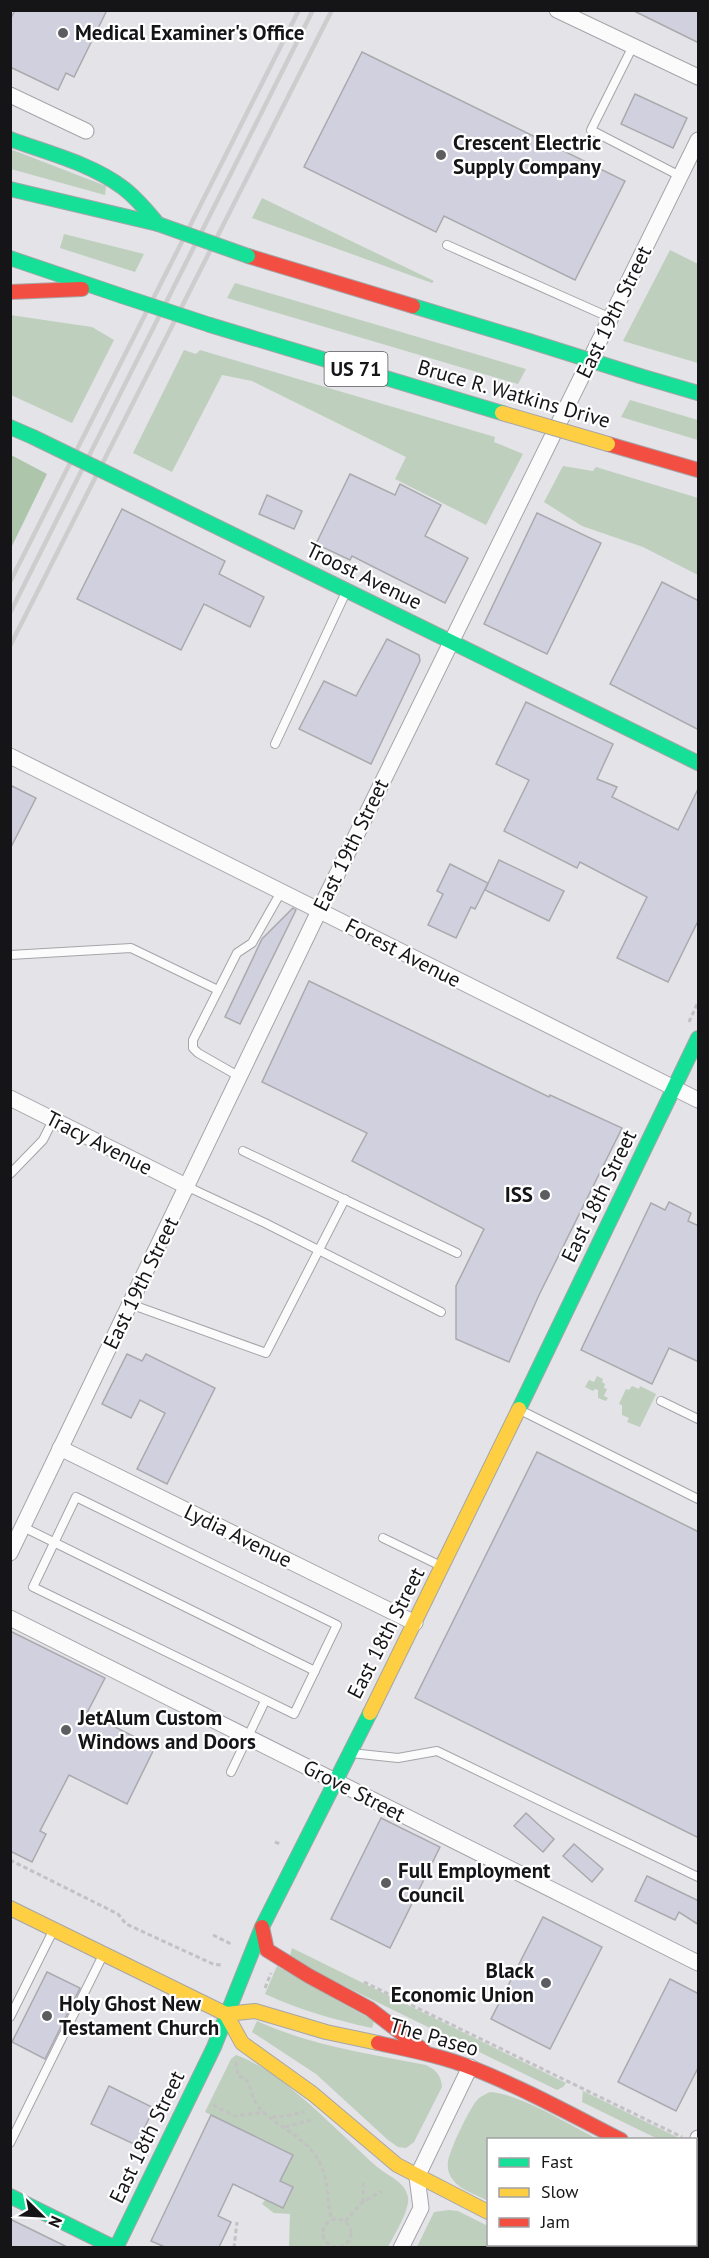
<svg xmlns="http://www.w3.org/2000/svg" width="709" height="2258" viewBox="0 0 709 2258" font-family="'PT Sans',sans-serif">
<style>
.green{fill:#becfbd}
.forest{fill:#adc5aa}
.building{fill:#d1d0df;stroke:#aaaaae;stroke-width:1.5}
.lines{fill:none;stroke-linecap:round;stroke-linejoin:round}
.lane-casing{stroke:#a5a5a9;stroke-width:10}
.street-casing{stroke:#a5a5a9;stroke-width:17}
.fast-casing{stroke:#a5a5a9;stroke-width:16}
.slow-casing{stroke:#a5a5a9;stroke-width:16}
.jam-casing{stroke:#a5a5a9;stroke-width:16}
.path{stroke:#c2c2c2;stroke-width:3;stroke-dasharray:4.5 3;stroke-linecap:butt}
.lane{stroke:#fbfbfc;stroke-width:8}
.street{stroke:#fbfbfc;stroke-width:15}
.fast{stroke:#16e098;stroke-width:14}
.slow{stroke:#ffcf43;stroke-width:14}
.jam{stroke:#f24e42;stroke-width:14}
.rail{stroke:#cdcdce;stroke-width:4.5}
.fast-bridge-casing{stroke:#a5a5a9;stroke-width:16;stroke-linecap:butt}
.slow-bridge-casing{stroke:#a5a5a9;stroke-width:16;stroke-linecap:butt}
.fast-bridge{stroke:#16e098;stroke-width:14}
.slow-bridge{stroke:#ffcf43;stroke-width:14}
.poi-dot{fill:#5d5d61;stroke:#fff;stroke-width:2}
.labels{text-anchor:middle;stroke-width:4.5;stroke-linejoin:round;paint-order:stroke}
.shield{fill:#fff;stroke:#5b5b5d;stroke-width:1.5}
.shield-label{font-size:20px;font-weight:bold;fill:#151518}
.poi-label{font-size:21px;font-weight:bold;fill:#151518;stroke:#fff;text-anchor:start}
.street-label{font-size:21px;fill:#151518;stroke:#fff}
</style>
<rect width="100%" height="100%" fill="#e3e3e8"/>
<g class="green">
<polygon points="10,149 106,186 105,195 11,169"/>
<polygon points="262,198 434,281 432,283 252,218"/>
<polygon points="64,234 144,254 135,272 60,248"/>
<polygon points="670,250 698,264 698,363 623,341"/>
<polygon points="235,283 526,369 518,384 227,298"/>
<polygon points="10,315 92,327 114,340 72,423 11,395"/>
<polygon points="184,350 196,354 200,350 495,437 494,442 523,454 486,525 395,479 406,457 252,381 222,375 172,472 133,453"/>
<polygon points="630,400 698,420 698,440 621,417"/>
<polygon points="563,466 593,471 596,467 698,498 698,575 643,547 582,526 544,502"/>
<polygon points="597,1376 603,1379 602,1382 605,1384 604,1388 607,1389 604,1396 608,1398 606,1401 598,1398 598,1390 595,1389 593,1391 585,1387 589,1380 594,1382"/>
<polygon points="632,1386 639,1389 640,1386 656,1394 640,1427 627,1422 629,1418 622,1415 622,1405 619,1404 626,1389 629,1390"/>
<polygon points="292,1948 566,2083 563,2087 557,2090 293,1961 290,1956"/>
<path d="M277 1966 374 2021 372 2028C335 2020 300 2010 265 1994Z"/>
<path d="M257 2021C312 2046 366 2053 426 2065 436 2070 441 2075 442 2087L414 2142 406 2148 398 2147 388 2140 316 2074 252 2032Z"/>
<path d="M236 2055C281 2070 340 2134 376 2166 387 2176 405 2181 408 2197 410 2210 394 2235 388 2247H289L290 2214 274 2213 262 2204 280 2181 293 2155 205 2112 231 2059Z"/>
<polygon points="583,2091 681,2139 658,2139 582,2102"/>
<path d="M490 2092C523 2095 567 2124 598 2139L488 2140V2201C477 2195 460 2190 453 2180 449 2175 447 2168 448 2162 449 2151 470 2107 478 2099 481 2096 486 2094 490 2092Z"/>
<polygon points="696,2188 698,2190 698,2247 583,2248 577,2245 696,2244"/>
<polygon points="449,2210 458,2211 488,2226 488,2244 525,2245 531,2247 417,2247 434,2212"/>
</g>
<polygon class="forest" points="11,455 47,474 11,548"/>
<g class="building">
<polygon points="15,10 107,10 74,77 66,73 58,90 10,67 10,20"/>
<polygon points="632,10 699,10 699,43"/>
<polygon points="362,52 625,181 575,280 444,216 436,232 304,167"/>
<polygon points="635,94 687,118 673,148 621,124"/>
<polygon points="350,474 395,495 400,484 441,505 425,536 468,558 445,603 352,556 350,560 316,544"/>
<polygon points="267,495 302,511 294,529 259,514"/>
<polygon points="122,509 225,561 219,574 264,597 250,627 204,604 181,650 77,599"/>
<polygon points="537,513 601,543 547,654 484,624"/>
<polygon points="662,582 699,601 699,730 610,684"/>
<polygon points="387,639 419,655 420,661 371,764 299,729 324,681 356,696"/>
<polygon points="526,702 613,744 597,779 617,787 612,797 678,830 699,787 699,919 668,982 617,958 647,897 580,862 577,868 504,831 529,780 496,764"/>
<polygon points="10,785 36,798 10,849"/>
<polygon points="499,860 564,891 549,921 485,890"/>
<polygon points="450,864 488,883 475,909 471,907 456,938 428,925 443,894 437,891"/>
<polygon points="293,908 296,910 240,1024 225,1017 262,939"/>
<polygon points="309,981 549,1097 550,1095 622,1128 539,1295 509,1362 456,1339 456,1286 484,1229 352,1161 367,1133 262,1082"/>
<polygon points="669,1202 691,1213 688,1221 699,1226 699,1362 669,1348 652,1384 581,1350 651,1203 665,1210"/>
<polygon points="127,1354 142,1361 146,1354 215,1388 167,1484 137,1469 165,1413 140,1400 131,1418 102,1404"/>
<polygon points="537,1452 699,1532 699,1838 415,1698"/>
<polygon points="10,1631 105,1678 87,1713 155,1747 127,1804 69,1775 40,1831 46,1834 32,1862 10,1851"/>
<polygon points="526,1813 554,1839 543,1852 514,1826"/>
<polygon points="381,1818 440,1847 390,1948 331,1919"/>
<polygon points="574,1844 603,1869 592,1882 563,1856"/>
<polygon points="647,1876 699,1901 699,1925 679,1912 675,1920 635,1901"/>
<polygon points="543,1917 602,1947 550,2049 491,2019"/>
<polygon points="47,1972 80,1988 45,2059 12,2042"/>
<polygon points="670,1979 699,1994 699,2066 676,2111 618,2082"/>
<polygon points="109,2086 154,2108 136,2145 91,2124"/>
<polygon points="211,2115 293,2155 280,2181 293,2187 283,2208 233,2184 218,2216 231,2222 219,2247 165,2247 151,2241"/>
<polygon points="10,2219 67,2247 10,2247"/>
</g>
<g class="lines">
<defs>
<g id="lane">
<polyline points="633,46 591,130 680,176"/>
<polyline points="447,245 611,318"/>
<polyline points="275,744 346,592"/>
<polyline points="10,955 131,948 218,990"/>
<polyline points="240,1077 198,1053 193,1048 193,1040 237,953 252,943 281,892"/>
<polyline points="243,1151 457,1253"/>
<polyline points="10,1174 43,1140 53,1120"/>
<polyline points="188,1187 265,1223 441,1312"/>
<polyline points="130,1304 266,1353 345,1199"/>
<polyline points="661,1401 698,1419"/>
<polyline points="520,1410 698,1499"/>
<polygon points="76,1497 337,1625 294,1714 33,1587"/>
<polyline points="23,1527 315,1671"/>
<polyline points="383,1538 441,1566"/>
<polyline points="351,1753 398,1758 437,1751 698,1877"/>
<polyline points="231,1772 265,1701"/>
<polyline points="10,2017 53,1931"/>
<polyline points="10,2143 103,1955"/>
</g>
<g id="street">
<polyline points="557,10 698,77"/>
<polyline points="10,95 86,131"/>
<polyline points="10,756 698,1100"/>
<polyline points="10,1098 188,1187"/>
<polyline points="60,1448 415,1623"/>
<polyline points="10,1553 319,911 698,140"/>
<polyline points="10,1618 698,1963"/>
<polyline points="696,2145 698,2138"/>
<polyline points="401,2248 421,2208 417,2177 470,2067"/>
</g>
<g id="fast">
<path d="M10 139C47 153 90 163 122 187 136 197 147 211 158 224"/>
<polyline points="10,189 158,224"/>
<polyline points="10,258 122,296"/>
<polyline points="413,306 529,341"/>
<polyline points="210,325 502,413"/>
<polyline points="640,376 698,393"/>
<polyline points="10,427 33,437"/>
<polyline points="144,491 698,763"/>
<polyline points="519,1409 698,1038"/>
<polyline points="696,2177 698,2178"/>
<polyline points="10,2196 115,2248"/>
<polyline points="556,2244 562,2248"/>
<polyline points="116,2248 214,2047 262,1927 370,1713"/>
</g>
<g id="slow">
<polyline points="370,1713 519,1409"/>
<polyline points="10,1908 226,2014 255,2011 326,2032 378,2043"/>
<polyline points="226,2014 242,2043 313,2094 397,2165 488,2212"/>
</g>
<g id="jam">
<polyline points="248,256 413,306"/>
<polyline points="10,292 82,289"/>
<polyline points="608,444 698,470"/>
<polyline points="262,1927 267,1950 309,1976 370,2009 423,2050"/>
<path d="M378 2043C410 2050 442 2056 472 2068 523 2088 572 2115 621 2140"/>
</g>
</defs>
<use href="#lane" class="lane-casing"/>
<use href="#street" class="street-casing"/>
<use href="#fast" class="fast-casing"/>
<use href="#slow" class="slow-casing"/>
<use href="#jam" class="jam-casing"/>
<g class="path">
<polyline points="689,1022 698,1002"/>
<polyline points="275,1842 280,1844"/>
<polyline points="10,1860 118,1914 126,1924 213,1964 221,1965"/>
<polyline points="213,1935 231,1944"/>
<polyline points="364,1982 682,2137"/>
<polyline points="265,1988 271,1973"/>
<path d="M236 2062 238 2076C253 2079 249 2094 257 2105 275 2128 307 2135 321 2165 329 2183 326 2202 332 2220"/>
<polyline points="213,2105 235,2116 265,2112"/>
<polyline points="272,2117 286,2116 304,2112"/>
<polyline points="285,2127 311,2120"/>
<polyline points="363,2202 363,2180"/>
<circle cx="337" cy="2233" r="14"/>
<polyline points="345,2221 363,2202 382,2191"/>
<polyline points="696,2231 698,2225"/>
<polyline points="234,2248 237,2222"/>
<polyline points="687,2248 689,2244"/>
</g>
<use href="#lane" class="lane"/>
<use href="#street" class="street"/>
<use href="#fast" class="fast"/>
<use href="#slow" class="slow"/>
<use href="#jam" class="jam"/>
<g class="rail">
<polyline points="10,582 299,10"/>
<polyline points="10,613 313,10"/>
<polyline points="10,646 332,10"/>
</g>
<defs>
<g id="fast-bridge">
<polyline points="158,224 248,256"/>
<polyline points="122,296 210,325"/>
<polyline points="529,341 640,376"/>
<polyline points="33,437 144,491"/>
</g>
<polyline id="slow-bridge" points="502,413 608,444"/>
</defs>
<use href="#fast-bridge" class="fast-bridge-casing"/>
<use href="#slow-bridge" class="slow-bridge-casing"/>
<use href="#fast-bridge" class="fast-bridge"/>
<use href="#slow-bridge" class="slow-bridge"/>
</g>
<g class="poi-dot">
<circle cx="63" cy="33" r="6"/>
<circle cx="441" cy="155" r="6"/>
<circle cx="545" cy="1195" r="6"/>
<circle cx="66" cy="1730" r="6"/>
<circle cx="386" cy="1883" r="6"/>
<circle cx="546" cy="1983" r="6"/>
<circle cx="47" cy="2016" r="6"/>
</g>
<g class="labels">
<rect class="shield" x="324.5" y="352" width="63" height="34" rx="4.5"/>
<g class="shield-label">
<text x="356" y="376">US 71</text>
</g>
<g class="poi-label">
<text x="75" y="40">Medical Examiner's Office</text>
<text x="453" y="150">Crescent Electric<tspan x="453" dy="24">Supply Company</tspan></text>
<text x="533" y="1202" text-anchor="end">ISS</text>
<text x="78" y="1725">JetAlum Custom<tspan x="78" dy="24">Windows and Doors</tspan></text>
<text x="398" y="1878">Full Employment<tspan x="398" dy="24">Council</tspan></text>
<text x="534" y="1978" text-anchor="end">Black<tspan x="534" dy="24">Economic Union</tspan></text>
<text x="59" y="2011">Holy Ghost New<tspan x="59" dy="24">Testament Church</tspan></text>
</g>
<g class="street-label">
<text transform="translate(614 312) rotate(-64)" y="7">East 19th Street</text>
<text transform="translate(514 394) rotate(16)" y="7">Bruce R. Watkins Drive</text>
<text transform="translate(364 576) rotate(26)" y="7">Troost Avenue</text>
<text transform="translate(351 845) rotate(-64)" y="7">East 19th Street</text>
<text transform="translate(403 953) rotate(27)" y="7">Forest Avenue</text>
<text transform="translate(99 1143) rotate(27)" y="7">Tracy Avenue</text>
<text transform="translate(599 1196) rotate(-64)" y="7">East 18th Street</text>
<text transform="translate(141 1283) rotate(-64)" y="7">East 19th Street</text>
<text transform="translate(238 1536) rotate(26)" y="7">Lydia Avenue</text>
<text transform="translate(386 1633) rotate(-63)" y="7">East 18th Street</text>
<text transform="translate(354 1791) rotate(27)" y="7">Grove Street</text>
<text transform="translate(434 2037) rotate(16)" y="7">The Paseo</text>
<text transform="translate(147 2137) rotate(-64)" y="7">East 18th Street</text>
</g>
</g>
<rect width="709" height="2258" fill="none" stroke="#151518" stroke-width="24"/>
<rect x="487" y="2138" width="210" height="108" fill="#ffffff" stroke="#a1a1a3" stroke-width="1.5"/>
<rect x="499" y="2158" width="30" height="9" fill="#16e098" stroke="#a1a1a3" stroke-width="1.5"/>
<text x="541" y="2168" font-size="18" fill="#151518">Fast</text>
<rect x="499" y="2188" width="30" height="9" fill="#ffcf43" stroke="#a1a1a3" stroke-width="1.5"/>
<text x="541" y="2198" font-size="18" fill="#151518">Slow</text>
<rect x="499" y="2218" width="30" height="9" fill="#f24e42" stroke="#a1a1a3" stroke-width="1.5"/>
<text x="541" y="2228" font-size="18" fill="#151518">Jam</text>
<g transform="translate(42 2216) rotate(114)" stroke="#ffffff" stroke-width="4.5" paint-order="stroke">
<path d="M0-4.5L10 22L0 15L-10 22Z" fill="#151518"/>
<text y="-9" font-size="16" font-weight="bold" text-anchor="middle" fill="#151518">N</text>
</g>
</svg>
